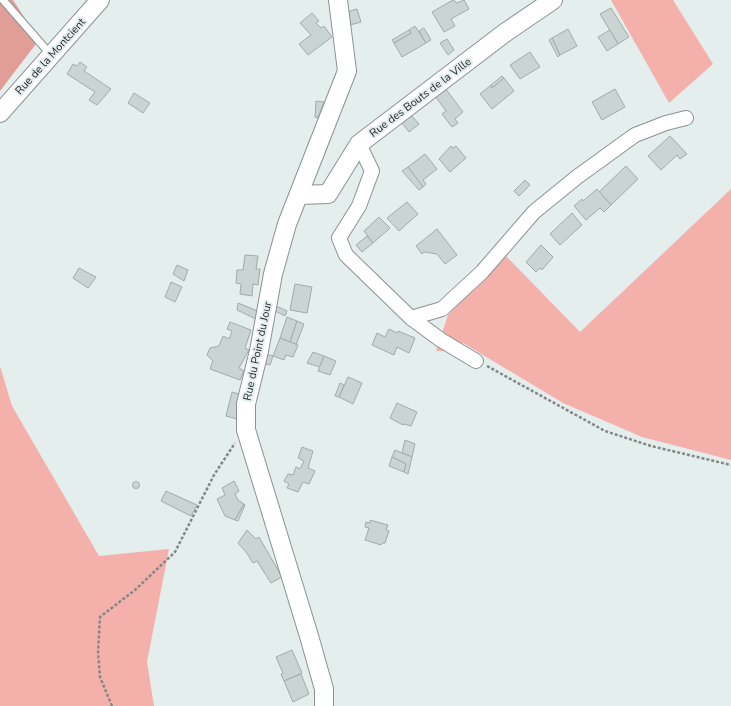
<svg xmlns="http://www.w3.org/2000/svg" width="731" height="706" viewBox="0 0 731 706" font-family="'Nunito Sans',sans-serif">
<style>
.green{fill:#f4b1ac}
.forest{fill:#e19d98}
.building{fill:#cad4d2;stroke:#a2aba9}
.lines{fill:none;stroke-linecap:round;stroke-linejoin:round}
.service-casing{stroke:#8a9392;stroke-width:9}
.minor-casing{stroke:#8a9392;stroke-width:16}
.tertiary-casing{stroke:#8a9392;stroke-width:20}
.path{stroke:#828887;stroke-width:2.5;stroke-dasharray:3 2;stroke-linecap:butt}
.service{stroke:#fff;stroke-width:7}
.minor{stroke:#fff;stroke-width:14}
.tertiary{stroke:#fff;stroke-width:18}
.labels{text-anchor:middle;stroke-width:4;stroke-linejoin:round;paint-order:stroke}
.street-label{font-size:11px;fill:#242727;stroke:#e4eeec}
</style>
<rect width="100%" height="100%" fill="#e4eeec"/>
<g class="green">
<polygon points="611,0 673,0 713,64 669,103"/>
<polygon points="731,189 731,460 642,437 563,403 463,343 452,351 436,351 448,315 505,255 580,332"/>
<polygon points="0,366 12,406 99,556 169,549 147,662 154,706 0,706"/>
</g>
<polygon class="forest" points="0,0 13,0 39,40 0,91"/>
<g class="building">
<polygon points="453,0 457,3 464,0 469,9 451,19 455,26 444,32 432,12"/>
<polygon points="611,8 629,37 618,44 600,14"/>
<polygon points="357,9 361,22 350,25 346,12"/>
<polygon points="312,13 319,21 316,23 321,28 324,26 332,37 308,55 299,44 311,35 300,23"/>
<polygon points="415,26 426,43 402,57 394,43 411,33 409,30"/>
<polygon points="424,28 431,40 426,43 419,31"/>
<polygon points="568,29 577,46 560,55 552,38"/>
<polygon points="409,30 411,33 394,43 392,40"/>
<polygon points="610,30 618,44 607,51 598,37"/>
<polygon points="552,38 560,55 558,57 549,40"/>
<polygon points="447,39 454,50 448,55 440,43"/>
<polygon points="530,52 540,67 520,79 510,65"/>
<polygon points="80,62 87,67 84,71 111,89 97,105 89,100 95,92 67,74 73,64 77,66"/>
<polygon points="502,76 504,78 492,88 491,85"/>
<polygon points="504,78 514,91 492,109 480,94 491,85 492,88"/>
<polygon points="442,84 463,112 455,119 458,123 452,127 442,114 446,111 432,92"/>
<polygon points="615,89 625,107 602,120 592,102"/>
<polygon points="134,93 150,103 143,113 128,103"/>
<polygon points="316,101 324,102 318,118 315,117"/>
<polygon points="411,115 419,124 409,132 401,122"/>
<polygon points="670,136 687,154 680,159 677,155 661,170 648,156"/>
<polygon points="451,146 453,148 456,146 466,158 450,172 439,159"/>
<polygon points="425,154 437,169 423,180 426,184 423,187 408,167"/>
<polygon points="626,166 638,179 611,205 599,192"/>
<polygon points="408,167 423,187 419,190 402,171"/>
<polygon points="525,180 530,185 519,196 514,191"/>
<polygon points="597,189 611,205 604,212 600,208 586,220 574,206 582,199 583,201"/>
<polygon points="407,202 418,214 399,231 387,218"/>
<polygon points="572,213 582,225 560,245 550,234"/>
<polygon points="379,217 390,228 373,243 364,231"/>
<polygon points="437,229 457,255 445,264 437,254 424,252 422,254 416,246"/>
<polygon points="367,236 373,243 362,252 356,245"/>
<polygon points="541,245 553,257 542,270 540,268 536,272 526,262"/>
<polygon points="245,255 258,256 256,269 260,269 258,285 253,284 252,296 240,294 241,284 236,283 237,270 243,270"/>
<polygon points="177,265 188,270 184,281 173,274"/>
<polygon points="79,268 96,277 88,288 73,278"/>
<polygon points="171,282 182,287 175,302 165,297"/>
<polygon points="295,284 312,287 307,313 290,310"/>
<polygon points="238,303 260,312 258,320 237,310"/>
<polygon points="274,305 287,311 285,316 273,310"/>
<polygon points="287,317 297,321 290,342 280,338"/>
<polygon points="297,321 304,324 296,345 290,342"/>
<polygon points="230,322 251,330 245,348 249,350 239,368 244,371 240,380 210,369 213,361 207,355 210,348 219,346 223,336 229,339 232,331 227,329"/>
<polygon points="389,329 397,333 398,331 415,338 409,353 397,347 394,355 372,345 377,333 385,337"/>
<polygon points="280,338 298,345 293,357 286,355 284,360 273,356"/>
<polygon points="313,352 324,356 320,367 307,363"/>
<polygon points="263,353 273,356 270,365 261,363"/>
<polygon points="324,356 336,361 330,375 318,371"/>
<polygon points="348,377 362,383 353,404 339,397"/>
<polygon points="340,383 344,385 339,397 335,396"/>
<polygon points="232,392 242,395 237,419 226,416"/>
<polygon points="397,403 417,412 411,426 404,424 403,425 390,418"/>
<polygon points="405,440 415,444 412,457 402,453"/>
<polygon points="302,447 313,451 308,468 315,471 309,484 303,482 298,492 287,488 289,484 284,481 288,474 293,475 296,467 300,469 304,461 298,458"/>
<polygon points="395,450 412,457 408,474 404,472 406,464 392,457"/>
<polygon points="392,457 406,464 404,472 389,466"/>
<polygon points="234,481 239,491 235,494 238,500 244,504 235,520 225,516 217,499 225,495 222,488"/>
<circle cx="136" cy="485" r="3.5"/>
<polygon points="166,491 197,505 191,516 161,501"/>
<polygon points="244,504 245,505 238,521 235,520"/>
<polygon points="370,520 388,525 386,530 389,531 385,543 382,543 381,545 365,540 369,528 365,527 366,522 370,523"/>
<polygon points="247,530 256,539 259,537 282,577 271,583 257,561 253,563 246,552 238,543"/>
<polygon points="292,650 302,673 284,681 281,674 283,673 276,657"/>
<polygon points="301,674 309,694 293,702 284,681"/>
</g>
<g class="lines">
<defs>
<polyline id="service" points="3,0 51,55"/>
<g id="minor">
<polyline points="359,144 372,171 359,206 339,238 346,255 411,318 441,340 476,361"/>
<polyline points="411,318 442,309 482,272 534,212 577,177 635,135 666,123 686,118"/>
</g>
<g id="tertiary">
<polyline points="0,113 100,0"/>
<polyline points="299,195 328,194 359,144 506,32 553,0"/>
<polyline points="324,706 324,689 309,636 246,430 246,404 259,351 273,274 287,224 347,71 338,0"/>
</g>
</defs>
<use href="#service" class="service-casing"/>
<use href="#minor" class="minor-casing"/>
<use href="#tertiary" class="tertiary-casing"/>
<g class="path">
<polyline points="487,366 605,431 651,446 731,465"/>
<polyline points="112,706 100,677 98,652 100,617 135,590 175,552 214,475 235,443"/>
</g>
<use href="#service" class="service"/>
<use href="#minor" class="minor"/>
<use href="#tertiary" class="tertiary"/>
</g>
<g class="labels">
<g class="street-label">
<text transform="translate(50 56) rotate(-48)" y="4">Rue de la Montcient</text>
<text transform="translate(420 97) rotate(-37)" y="4">Rue des Bouts de la Ville</text>
<text transform="translate(257 351) rotate(-78)" y="4">Rue du Point du Jour</text>
</g>
</g>
</svg>
